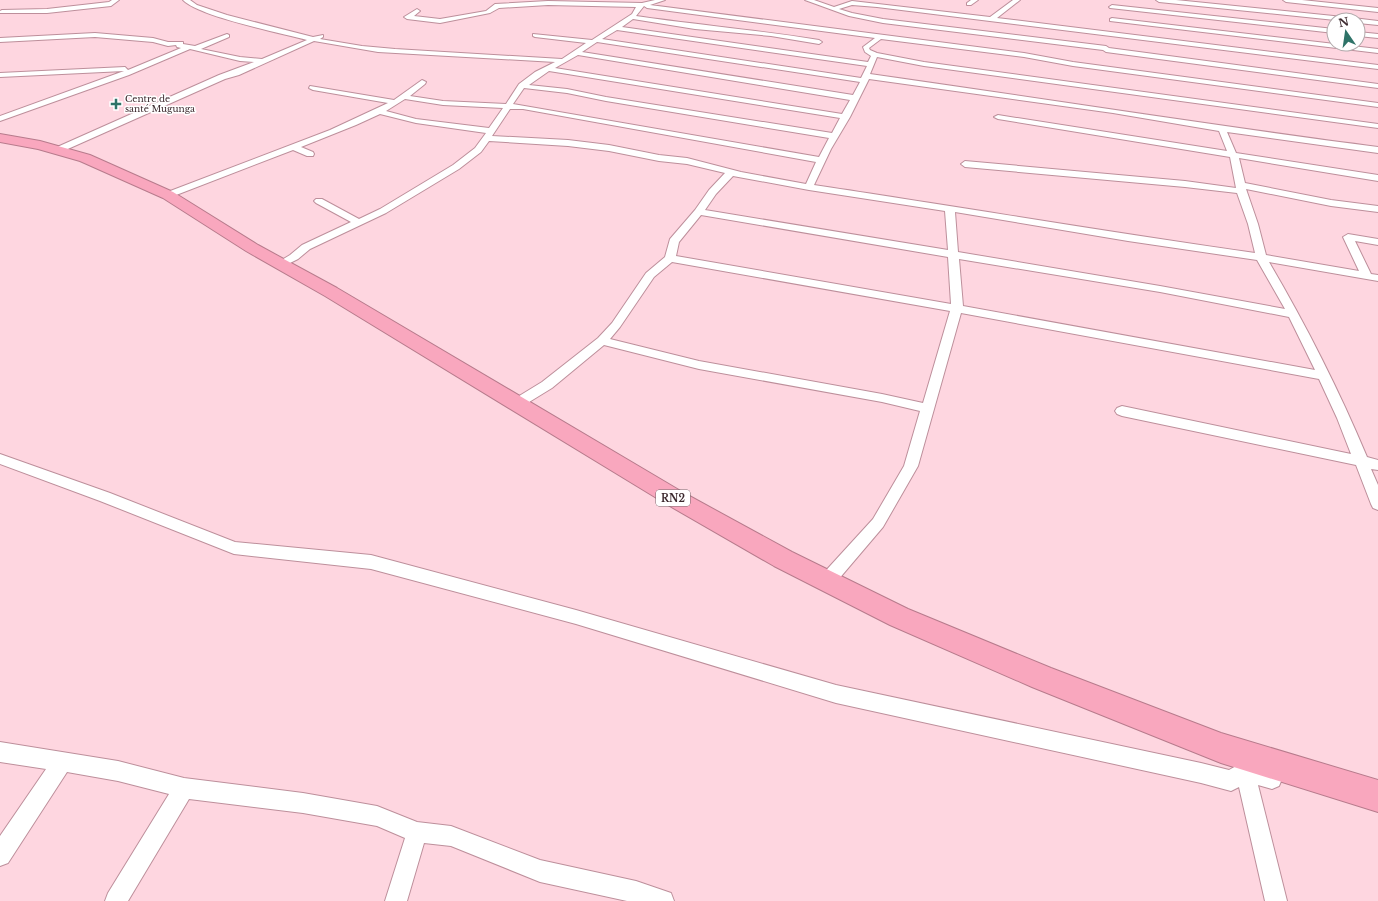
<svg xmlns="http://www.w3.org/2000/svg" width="1378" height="901" viewBox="0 0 1378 901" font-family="'Libre Baskerville',serif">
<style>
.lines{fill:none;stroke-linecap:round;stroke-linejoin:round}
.street-casing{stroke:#bd8f9b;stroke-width:2}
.highway-casing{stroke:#b77b8c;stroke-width:2}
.street{fill:#fff;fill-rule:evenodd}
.highway{fill:#f9a7be;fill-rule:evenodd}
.poi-dot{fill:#2e7368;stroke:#fff;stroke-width:1.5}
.labels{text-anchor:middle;stroke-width:3;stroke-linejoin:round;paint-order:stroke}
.far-poi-label{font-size:9px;fill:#3c292e;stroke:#fff;text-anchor:start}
.shield{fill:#fff;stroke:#76696d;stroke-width:1}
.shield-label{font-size:10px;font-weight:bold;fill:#3c292e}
</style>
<rect width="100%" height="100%" fill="#fed6e0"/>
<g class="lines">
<defs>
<g id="street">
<polygon points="112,0 119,0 111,6 47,13 0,13 0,11 2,10 47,9 109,2"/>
<path d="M183 0H190L197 5 227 15 313 37 323 35V37L320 39 362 46 395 49 562 59 586 43 535 37 533 36V34L592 40 632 14 636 7 548 5 499 8 490 13 440 23 407 19 404 17 417 9 420 11 414 16 440 19 486 11 495 4 548 1 642 3 655 0H665L650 5 1024 53 1073 62 1378 103V107L1073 66 1024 57 881 39 869 48 870 50 877 53 924 62 1378 124V128L924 66 877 57 870 74C1040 98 1208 125 1378 147V153L1227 132 1236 153 1378 175V181L1239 158 1245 183 1331 200 1378 206V212L1331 206 1246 189 1258 224 1266 255 1359 271 1343 237 1348 234 1378 239V245L1355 241 1371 274 1378 275V281L1269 262C1306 325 1339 390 1367 457L1378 460V470L1371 469 1378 485V510L1373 508 1371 504 1356 465 1122 416 1117 414 1115 411 1117 408 1122 406 1351 454 1337 418 1319 379 961 313 918 466 883 527 832 587 826 589 820 587 818 582 820 577 873 519 904 466 920 411 882 402 699 369 604 345 552 388 521 407 516 408 511 407 509 404 511 401 542 382 598 338 612 323 646 273 665 257 670 239 695 210 709 190 725 173 687 164 659 161 609 151 568 146 489 141 481 152 459 169 386 213 310 249 298 259 284 266H276L275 264 290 255 302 245 351 222 316 203 314 201 316 199H322L359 219 380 209 453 165 475 148 486 133 416 123 380 114 356 125 301 147 313 152 314 154 313 156H307L293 150 171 197H165L163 195 165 193 330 130 388 103 313 90 309 88 310 86 394 100 422 80 426 82 425 84 410 96 443 101 506 104 519 84 535 72 555 62 378 52 314 41 239 75 225 79 61 152H55L54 150 55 148 219 75 254 62 240 61 190 49 129 75 0 121V116L124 71 0 77V73L125 67 128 70 181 48 177 47 176 45 168 46 153 42 95 37 0 42V38L95 33 153 38 168 42H183V44L195 46 227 34 229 35V37L201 49 240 57 262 59 307 40C281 33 200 17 183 0ZM644 6 647 8 875 38 863 47 865 52 871 56 868 62 622 27 633 19 695 29 771 36 819 44 822 42 819 40C758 30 697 25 636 16ZM617 30 867 66 861 78 602 39ZM597 42 860 82 853 95 582 52ZM578 55 850 100 842 114 555 68ZM549 71 840 118 832 133 606 97 567 89 529 85ZM869 79 1113 113 1219 131 1227 151 998 115 994 117 998 119 1230 157 1236 188 1185 181 965 161 961 164 965 167 1185 187 1237 193 1248 224 1255 253C1108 232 961 207 814 185L831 149 850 117ZM524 88 567 93 606 101 829 138 819 157 513 104ZM405 99 443 105 503 108 489 128 416 119 386 111ZM510 109H523L816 162 806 184 741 172 687 158 659 155 609 145 568 140 492 136ZM733 176 809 190 945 211 948 250 705 210 716 194ZM955 212 1128 241 1257 260 1285 309 1160 286 958 252ZM701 215 948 257 951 304 676 256 679 242ZM959 259 1160 292 1289 317 1315 370 963 306ZM672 262 950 311 923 403 882 394 699 361 610 339 620 327 654 277Z"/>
<polygon points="805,0 814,0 834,7 852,1 990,17 1013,0 1020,0 997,18 1378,65 1378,69 877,7 852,5 839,9 852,13 883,19 1106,46 1109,48 1378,84 1378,88 1106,52 1103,50 883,23 849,16"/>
<polygon points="971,0 978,0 971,5 967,5 967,3"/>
<polygon points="1156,0 1176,0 1353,18 1378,21 1378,25 1358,23 1358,20 1335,20 1159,2"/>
<polygon points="1283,0 1302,0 1378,8 1378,12 1286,2"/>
<polygon points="1112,5 1334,29 1334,33 1110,8 1109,7"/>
<polygon points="1112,18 1378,49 1378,53 1110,21 1110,19"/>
<polygon points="1358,32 1378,34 1378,38 1358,36"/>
<polygon points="0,454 110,493 235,542 371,555 576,610 836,685 1201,763 1229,770 1245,761 1279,772 1282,779 1279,786 1272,789 1258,785 1287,901 1265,901 1239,787 1231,791 1201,783 836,703 576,624 371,569 234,554 100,501 0,464"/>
<polygon points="0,742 118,761 184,778 303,793 377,806 417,822 451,826 540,860 636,881 671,893 674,901 627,901 540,882 451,846 424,843 407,901 385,901 405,838 377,826 303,813 189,799 128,901 105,901 108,893 169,794 118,781 67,772 8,863 0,866 0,836 46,769 0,762"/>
</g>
<polygon id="highway" points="0,134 40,141 90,155 173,192 258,245 337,288 684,493 792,552 908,609 1051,668 1221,733 1378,780 1378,812 1221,763 1032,687 890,625 774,566 668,505 325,296 246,251 163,198 80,161 38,149 0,142"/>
</defs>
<use href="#street" class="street-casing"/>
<use href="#highway" class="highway-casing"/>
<use href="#street" class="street"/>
<use href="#highway" class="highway"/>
</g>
<path class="poi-dot" d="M114 98h4v4h4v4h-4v4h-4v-4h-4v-4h4z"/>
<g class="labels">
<g class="far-poi-label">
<text x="125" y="102">Centre de<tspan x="125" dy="10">santé Mugunga</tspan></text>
</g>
<rect class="shield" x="656" y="490" width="34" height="16" rx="3"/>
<g class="shield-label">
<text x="673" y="502">RN2</text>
</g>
</g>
<g transform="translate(1346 32) rotate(347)"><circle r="19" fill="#ffffff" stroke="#b1a9ab"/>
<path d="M0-3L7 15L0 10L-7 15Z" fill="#2e7368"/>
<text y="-6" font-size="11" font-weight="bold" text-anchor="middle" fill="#3c292e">N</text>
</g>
</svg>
